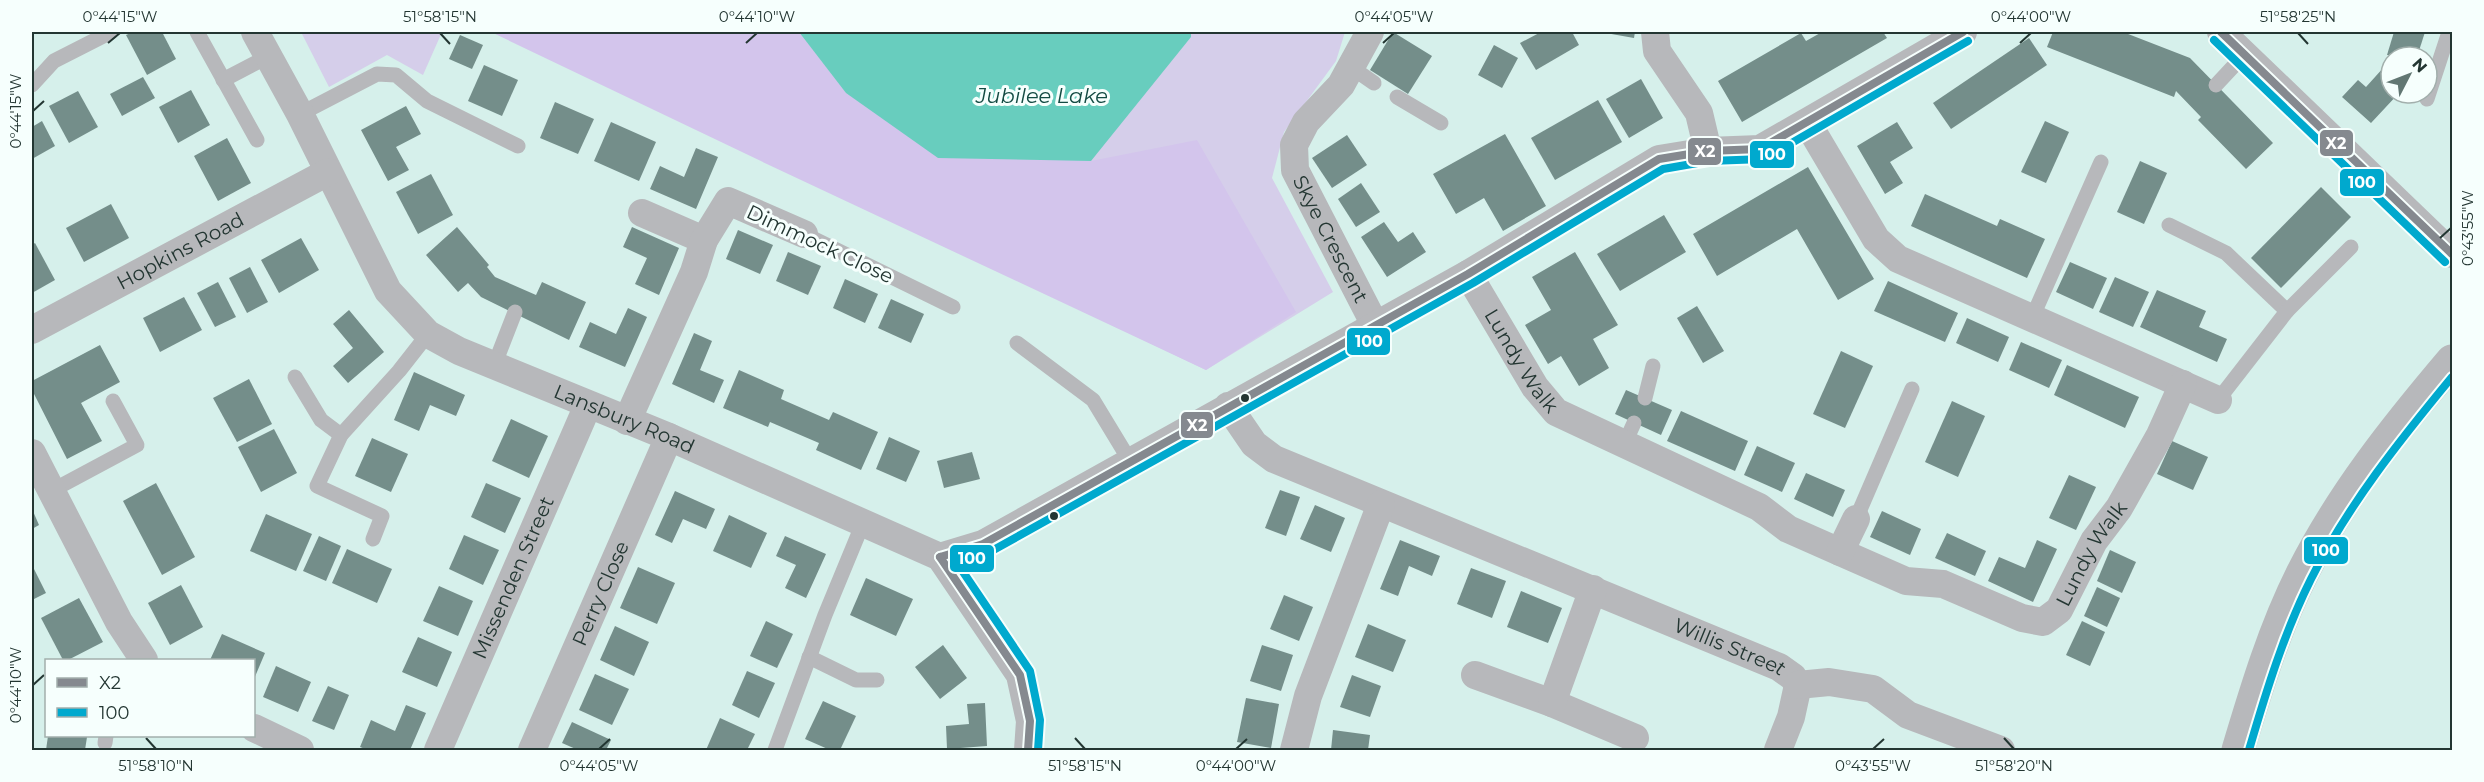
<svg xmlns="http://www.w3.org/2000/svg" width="2484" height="782" viewBox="0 0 2484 782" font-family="Montserrat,sans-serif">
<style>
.green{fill:#d5ceea}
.forest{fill:#d3c5ec}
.water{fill:#68cdbe}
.building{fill:#748e8a}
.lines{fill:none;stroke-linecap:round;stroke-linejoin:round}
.service{stroke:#b7b8bb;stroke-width:15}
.minor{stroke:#b7b8bb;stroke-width:28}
.tertiary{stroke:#b7b8bb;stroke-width:33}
.bus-1-casing{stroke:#f6fffd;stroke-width:12}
.bus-2-casing{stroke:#f6fffd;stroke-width:12}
.bus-1{stroke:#85898f;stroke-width:8}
.bus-2{stroke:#00a9ce;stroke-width:8}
.ticks{fill:none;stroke:#233632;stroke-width:2}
.bus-dot{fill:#233632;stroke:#f6fffd;stroke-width:2}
.labels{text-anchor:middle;stroke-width:6;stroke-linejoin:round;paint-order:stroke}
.street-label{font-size:20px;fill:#233632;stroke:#f6fffd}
.water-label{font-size:21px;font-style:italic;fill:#134b43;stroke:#f6fffd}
.line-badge{stroke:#f6fffd;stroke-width:2}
.badge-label{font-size:16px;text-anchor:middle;font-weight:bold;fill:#fff}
.neatline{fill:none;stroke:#233632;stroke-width:2}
.ticks-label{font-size:15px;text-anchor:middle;fill:#233632}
</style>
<rect width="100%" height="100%" fill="#d6f0eb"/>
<g class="green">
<polygon points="301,32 442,32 423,75 387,55 329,87"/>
<polygon points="501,32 1345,32 1336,61 1284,132 1272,178 1333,292 1206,370"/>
</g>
<polygon class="forest" points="491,32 799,32 846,93 1091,161 1197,140 1296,312 1206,370 769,165"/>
<polygon class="water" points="799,32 1191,32 1191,37 1091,161 938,158 846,93"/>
<g class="building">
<polygon points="133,32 162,32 176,59 147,75 126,35"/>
<polygon points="1393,32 1432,56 1408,94 1370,70"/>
<polygon points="1541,32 1572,32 1579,45 1536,70 1520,43"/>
<polygon points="1600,32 1635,32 1634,38"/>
<polygon points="1822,32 1883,32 1887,38 1742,122 1718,81 1801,33 1806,41"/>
<polygon points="2053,32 2123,32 2190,58 2273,143 2246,169 2198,120 2201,117 2176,91 2174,97 2047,47"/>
<polygon points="2394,32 2425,32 2417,57 2387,55"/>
<polygon points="460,35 483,45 472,69 449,59"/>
<polygon points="2029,38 2047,65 1951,129 1933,103"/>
<polygon points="1494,45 1518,58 1502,88 1478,75"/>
<polygon points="484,65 518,80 502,116 468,101"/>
<polygon points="2384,67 2391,74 2391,93 2399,93 2371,123 2342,97 2358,80 2366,87"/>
<polygon points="143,77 155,98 122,116 110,94"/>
<polygon points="1641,79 1663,118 1629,138 1606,99"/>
<polygon points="191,90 210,125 178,143 159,107"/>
<polygon points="78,91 98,127 69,143 49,106"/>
<polygon points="1598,100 1622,142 1555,180 1531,138"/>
<polygon points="555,102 594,119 578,154 540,138"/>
<polygon points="406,106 421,134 396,147 409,170 388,181 361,130"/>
<polygon points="42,121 55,146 32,159 32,127"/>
<polygon points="2045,121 2069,132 2046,183 2021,172"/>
<polygon points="611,122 656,142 639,181 594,161"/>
<polygon points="1897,122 1913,148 1890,162 1903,183 1885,194 1857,146"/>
<polygon points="1505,134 1546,206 1503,231 1484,198 1456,214 1433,174"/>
<polygon points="1347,135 1367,165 1332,188 1312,158"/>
<polygon points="227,138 251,183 218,201 194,156"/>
<polygon points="696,148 718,157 696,209 650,189 660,166 684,177"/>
<polygon points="2140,161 2167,173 2144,224 2117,212"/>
<polygon points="1808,167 1874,279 1838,300 1797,229 1717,276 1693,234"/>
<polygon points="431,174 453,215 418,234 396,192"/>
<polygon points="1361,183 1380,212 1356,227 1338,199"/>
<polygon points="2321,187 2351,217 2281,288 2251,258"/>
<polygon points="1925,194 1997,226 2000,219 2045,239 2027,278 1911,226"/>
<polygon points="111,204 129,238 84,262 66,228"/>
<polygon points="1664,215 1686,252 1620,291 1597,254"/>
<polygon points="1384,222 1398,242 1413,232 1426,252 1387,277 1361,237"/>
<polygon points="457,227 489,265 487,267 495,277 536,295 542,282 586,302 569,340 481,297 468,283 458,292 426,255"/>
<polygon points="632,227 679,248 659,295 635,284 647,258 623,247"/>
<polygon points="738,230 773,245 760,274 726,259"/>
<polygon points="301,238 319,270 279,293 261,260"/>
<polygon points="35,243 55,280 32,293 32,245"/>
<polygon points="788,252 821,266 808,295 776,281"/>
<polygon points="1575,252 1618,325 1593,339 1609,368 1579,386 1561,356 1548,364 1525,325 1551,310 1532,277"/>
<polygon points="2070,262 2107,278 2093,309 2056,292"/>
<polygon points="250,267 268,302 247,313 229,278"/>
<polygon points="2115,277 2149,292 2133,327 2099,312"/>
<polygon points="845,279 878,294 865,323 833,308"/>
<polygon points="1888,281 1958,313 1945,342 1874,311"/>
<polygon points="218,282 236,317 215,327 197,293"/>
<polygon points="2157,290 2206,311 2199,327 2227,339 2217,362 2140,327"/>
<polygon points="184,297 202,330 160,352 143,318"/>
<polygon points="891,299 924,314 911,343 878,328"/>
<polygon points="1697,306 1724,351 1703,363 1677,318"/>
<polygon points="628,308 647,317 625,367 579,347 590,322 616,334"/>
<polygon points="349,310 384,352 348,383 333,366 353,348 333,324"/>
<polygon points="1967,318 2009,337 1998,362 1956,343"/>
<polygon points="694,333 712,341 700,370 724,380 714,403 672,384"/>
<polygon points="2021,342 2062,360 2049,388 2009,370"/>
<polygon points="100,345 120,382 81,403 102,441 67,459 32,390 32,381"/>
<polygon points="1841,351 1873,366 1845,428 1813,414"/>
<polygon points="2067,365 2139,397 2125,428 2054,395"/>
<polygon points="739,370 784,390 781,399 829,420 833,412 878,432 861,470 816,450 819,443 770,422 768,427 723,408"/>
<polygon points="414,372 465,395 456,416 430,405 419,431 394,420"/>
<polygon points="249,379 272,424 237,442 213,398"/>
<polygon points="1626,390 1672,410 1661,435 1615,414"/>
<polygon points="1952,401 1985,416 1958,477 1925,462"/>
<polygon points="1681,411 1748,441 1735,471 1667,441"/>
<polygon points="511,419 548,436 529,478 492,461"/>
<polygon points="274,429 297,473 261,492 238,447"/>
<polygon points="889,437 920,451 906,482 876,469"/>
<polygon points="372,438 408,454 391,492 355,476"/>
<polygon points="2172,441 2208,457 2193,490 2157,474"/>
<polygon points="1757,446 1795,463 1782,492 1744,475"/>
<polygon points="972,452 980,479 944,488 937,461"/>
<polygon points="1806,473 1845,490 1833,517 1794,499"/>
<polygon points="2069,475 2096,487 2076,530 2049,518"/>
<polygon points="156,483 195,557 162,575 123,501"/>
<polygon points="486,483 521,498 505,533 471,517"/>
<polygon points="1280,490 1300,497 1286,536 1265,528"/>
<polygon points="675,491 715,509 706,529 683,519 672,543 655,535"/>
<polygon points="1315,505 1345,518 1331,552 1300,539"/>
<polygon points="32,509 39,525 32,529"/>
<polygon points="1882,511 1921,529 1910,555 1870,537"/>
<polygon points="266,514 312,534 296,571 250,551"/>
<polygon points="729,515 767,533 751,568 713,551"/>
<polygon points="1947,533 1986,551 1975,576 1935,558"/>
<polygon points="464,535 499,550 483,585 449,569"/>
<polygon points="319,536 341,546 326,581 303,571"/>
<polygon points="785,536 826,554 806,598 785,588 796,565 776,556"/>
<polygon points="1400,540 1440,556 1432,576 1409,566 1398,596 1380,589"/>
<polygon points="2037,540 2057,549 2033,602 1988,581 1999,557 2025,568"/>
<polygon points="347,549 392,569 377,603 332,583"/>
<polygon points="2110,550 2136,562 2122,593 2097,581"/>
<polygon points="32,565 46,593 32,600"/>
<polygon points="638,567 675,583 657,624 620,608"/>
<polygon points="1471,568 1506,581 1492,618 1457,604"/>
<polygon points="866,578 913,599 896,636 850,615"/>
<polygon points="181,585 203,627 170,645 148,603"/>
<polygon points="439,586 473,601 458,636 423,621"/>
<polygon points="2097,587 2120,598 2107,627 2084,616"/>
<polygon points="1521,591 1562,608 1548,643 1507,627"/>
<polygon points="1284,595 1313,607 1299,641 1270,629"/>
<polygon points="79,598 103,642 68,660 63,660 41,618"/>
<polygon points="766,621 793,634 777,668 750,656"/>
<polygon points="2082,621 2105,632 2090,666 2066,655"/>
<polygon points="1368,624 1406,640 1393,672 1355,657"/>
<polygon points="615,626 649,642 634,676 600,660"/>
<polygon points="222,634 265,653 254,679 254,660 210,660"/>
<polygon points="418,637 452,652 437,687 402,672"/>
<polygon points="943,645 967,678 940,699 915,667"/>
<polygon points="1262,645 1293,655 1281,691 1250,681"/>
<polygon points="276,666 311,682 298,712 263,697"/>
<polygon points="747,671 775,683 759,718 732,705"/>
<polygon points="595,674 629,689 612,725 579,710"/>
<polygon points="1352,675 1381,686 1370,717 1340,707"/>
<polygon points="328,686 349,695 334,730 312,721"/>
<polygon points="1246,698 1279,704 1271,748 1237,742"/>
<polygon points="823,701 856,716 840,750 830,750 805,739"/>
<polygon points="985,703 987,746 947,749 946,726 969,724 967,704"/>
<polygon points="406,705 426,713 410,750 368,750 360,747 371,720 395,731"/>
<polygon points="720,718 755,734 747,750 706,750"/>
<polygon points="572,722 611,740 606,750 578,750 562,743"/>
<polygon points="1333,730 1370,735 1368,750 1331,750"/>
<polygon points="48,736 87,737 85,750 46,750"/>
</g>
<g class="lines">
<g class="service">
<polyline points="197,32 257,140"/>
<polyline points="1351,67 1374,83"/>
<polyline points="223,80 269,56"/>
<polyline points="32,85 54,61 111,32"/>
<polyline points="2216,85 2244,55"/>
<polyline points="1397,97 1441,123"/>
<polyline points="2427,99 2449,32"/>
<polyline points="300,114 377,74 396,75 427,101 518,146"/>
<polyline points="2169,225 2226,253 2287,311"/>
<polyline points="804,234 953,307"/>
<polyline points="2032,318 2101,162"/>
<polyline points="1017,343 1093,400 1130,461"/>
<polyline points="494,366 515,312"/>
<polyline points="295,377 321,420 341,435"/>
<polyline points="1645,398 1653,366"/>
<polyline points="2218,400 2287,311 2351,247"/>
<polyline points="1624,445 1634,423"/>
<polyline points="53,490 137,445 113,401"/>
<polyline points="1856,519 1912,389"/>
<polyline points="373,539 382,516 317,486 341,435 399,371 428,334"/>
<polyline points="809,657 856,680 877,680"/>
<polyline points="105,743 106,736"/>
<polyline points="775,750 825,615 863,523"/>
</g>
<g class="minor">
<path id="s1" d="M255 32 300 114 388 291 428 334 459 351 669 437 940 557 1020 675 1030 721 1028 750"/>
<path id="s2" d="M1370 32 1341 85 1306 122 1294 145 1295 170 1375 325"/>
<polyline points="1655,32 1657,51 1699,113 1708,151"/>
<polyline points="2221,32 2452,254"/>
<polyline points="1808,124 1876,239 1898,259 2218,400"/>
<polyline points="642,213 704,240"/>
<path id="s3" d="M1468 274 1535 387 1556 412 1759 507 1788 529 1840 552 1906 581 1943 584 2022 618 2043 622 2059 610 2094 541 2119 508 2160 435 2183 384"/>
<path id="s4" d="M32 330 328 172"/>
<path id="s5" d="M1228 406 1254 444 1274 459 1779 667 1793 677 1798 685 1791 717 1778 750"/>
<polyline points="627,421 694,272 704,240 728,201 804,234"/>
<polyline points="32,453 119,622 144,660"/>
<polyline points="1840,552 1856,519"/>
<polyline points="940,557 983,544 1468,274 1659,159 1708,151 1760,149 1963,32"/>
<polyline points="1475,675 1552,703 1635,738"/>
<polyline points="1798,685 1829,682 1873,689 1908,715 2001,750"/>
<polyline points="1552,703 1593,589"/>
<polyline points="254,728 300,750"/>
<path id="s6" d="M438 750 588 405"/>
<path id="s7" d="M532 750 669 437"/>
<polyline points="1294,750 1308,696 1381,504"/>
</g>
<path class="tertiary" d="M2238 750C2256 690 2274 630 2302 574 2341 496 2396 427 2452 361"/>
<defs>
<g id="bus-1">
<polyline points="2221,32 2452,254"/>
<polyline points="940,557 983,544 1468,274 1659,159 1708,151 1760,149 1963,32"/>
<polyline points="940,557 1020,675 1030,721 1028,750"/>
</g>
<g id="bus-2">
<polyline points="2214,40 2445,262"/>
<polyline points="1038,750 1040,720 1030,671 957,563 988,553 1473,283 1663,169 1709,161 1764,159 1968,41"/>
<path d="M2249 750C2266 692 2284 633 2311 579 2348 505 2400 440 2452 377"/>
</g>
</defs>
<use href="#bus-1" class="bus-1-casing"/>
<use href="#bus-2" class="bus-2-casing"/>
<use href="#bus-1" class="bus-1"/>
<use href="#bus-2" class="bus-2"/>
</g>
<path class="ticks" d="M440 33 450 44M2298 33 2308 44M108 43 120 33M746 43 757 33M1383 43 1394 33M2020 43 2031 33M33 111 44 101M2440 238 2451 228M33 685 44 675M146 738 156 749M1075 738 1085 749M2004 738 2014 749M599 749 610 739M1236 749 1247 739M1873 749 1884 739"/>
<g class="bus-dot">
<circle cx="1245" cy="398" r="5"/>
<circle cx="1054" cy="516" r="5"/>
</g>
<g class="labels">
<g class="street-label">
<text dy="7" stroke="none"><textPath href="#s2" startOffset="240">Skye Crescent</textPath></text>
<text transform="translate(820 244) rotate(25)" y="7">Dimmock Close</text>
<text dy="7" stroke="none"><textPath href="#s4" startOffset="168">Hopkins Road</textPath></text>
<text dy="7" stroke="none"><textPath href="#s3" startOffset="102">Lundy Walk</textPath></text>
<text dy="7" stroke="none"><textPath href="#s1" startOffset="564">Lansbury Road</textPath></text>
<text dy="7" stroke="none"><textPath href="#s3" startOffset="783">Lundy Walk</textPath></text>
<text dy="7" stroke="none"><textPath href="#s6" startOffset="188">Missenden Street</textPath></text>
<text dy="7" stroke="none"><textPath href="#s7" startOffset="171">Perry Close</textPath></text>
<text dy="7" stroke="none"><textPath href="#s5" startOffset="564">Willis Street</textPath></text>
</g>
<g class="water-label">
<text x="1042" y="103">Jubilee Lake</text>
</g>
</g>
<g class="line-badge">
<rect x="2319" y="129" width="35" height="28" rx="6" fill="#85898f"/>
<rect x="1687" y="137" width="35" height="29" rx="6" fill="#85898f"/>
<rect x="1749" y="140" width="46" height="29" rx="6" fill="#00a9ce"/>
<rect x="2339" y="168" width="46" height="29" rx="6" fill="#00a9ce"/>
<rect x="1346" y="327" width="45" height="29" rx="6" fill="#00a9ce"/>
<rect x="1180" y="411" width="34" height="28" rx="6" fill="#85898f"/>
<rect x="2303" y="536" width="46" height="29" rx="6" fill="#00a9ce"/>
<rect x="949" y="544" width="46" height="29" rx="6" fill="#00a9ce"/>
</g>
<g class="badge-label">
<text x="2336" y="149">X2</text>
<text x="1705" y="157">X2</text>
<text x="1772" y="160">100</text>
<text x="2362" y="188">100</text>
<text x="1369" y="347">100</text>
<text x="1197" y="431">X2</text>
<text x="2326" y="556">100</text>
<text x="972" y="564">100</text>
</g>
<rect width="2484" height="782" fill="none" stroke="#f6fffd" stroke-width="66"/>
<rect x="45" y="659" width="210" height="78" fill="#f6fffd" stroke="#a2afac" stroke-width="1.5"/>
<rect x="57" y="678" width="30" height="9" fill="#85898f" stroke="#a2afac" stroke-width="1.5"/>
<text x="99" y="689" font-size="18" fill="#233632">X2</text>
<rect x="57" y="708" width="30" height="9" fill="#00a9ce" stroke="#a2afac" stroke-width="1.5"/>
<text x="99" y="719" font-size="18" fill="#233632">100</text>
<g transform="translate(2409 75) rotate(48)"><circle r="28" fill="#f6fffd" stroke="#a2afac" stroke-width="1.5"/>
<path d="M0-4.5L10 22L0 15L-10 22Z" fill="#627773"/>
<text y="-9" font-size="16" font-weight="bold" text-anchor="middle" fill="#233632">N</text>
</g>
<rect x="33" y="33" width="2418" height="716" class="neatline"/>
<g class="ticks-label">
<text x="120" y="22">0°44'15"W</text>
<text x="440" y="22">51°58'15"N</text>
<text x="757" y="22">0°44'10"W</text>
<text x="1394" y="22">0°44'05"W</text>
<text x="2031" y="22">0°44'00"W</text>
<text x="2298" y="22">51°58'25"N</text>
<text transform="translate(16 111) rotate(-90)" y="5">0°44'15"W</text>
<text transform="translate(2468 228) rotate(-90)" y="5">0°43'55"W</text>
<text transform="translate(16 685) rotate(-90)" y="5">0°44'10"W</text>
<text x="156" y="771">51°58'10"N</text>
<text x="599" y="771">0°44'05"W</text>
<text x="1085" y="771">51°58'15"N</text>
<text x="1236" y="771">0°44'00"W</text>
<text x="1873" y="771">0°43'55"W</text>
<text x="2014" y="771">51°58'20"N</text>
</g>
</svg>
